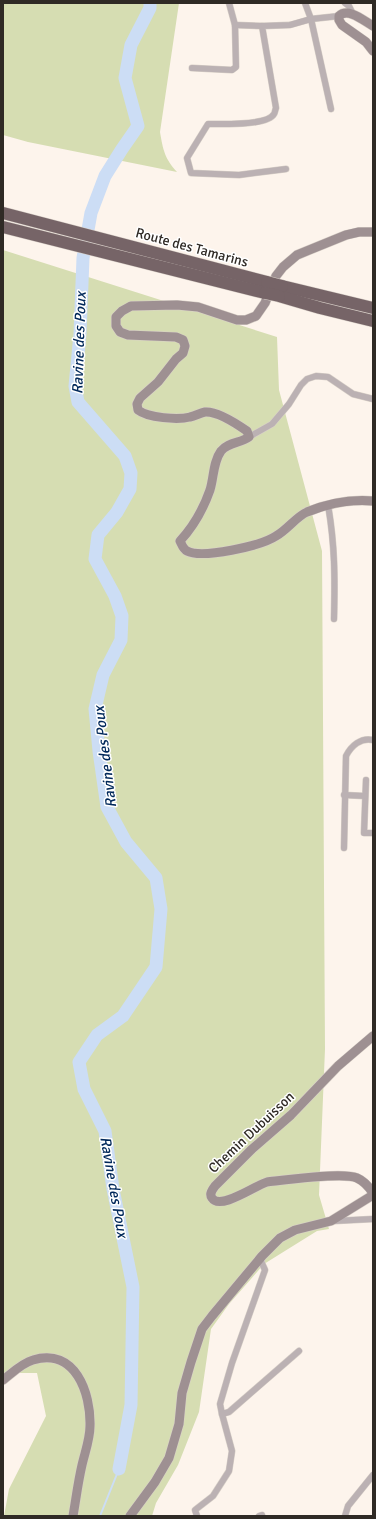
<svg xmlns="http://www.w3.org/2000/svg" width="376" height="1519" viewBox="0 0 376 1519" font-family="Signika,sans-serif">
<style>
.green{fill:#d6ddb2}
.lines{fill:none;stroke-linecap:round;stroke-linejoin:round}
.stream{stroke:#ccddf5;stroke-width:2}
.river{stroke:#ccddf5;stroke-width:13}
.street-casing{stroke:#d8d0c8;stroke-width:7}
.secondary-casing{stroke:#d8d0c8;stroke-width:10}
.highway-casing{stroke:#d8d0c8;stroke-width:13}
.street{stroke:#bbb1b3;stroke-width:6}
.secondary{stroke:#9e9092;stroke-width:9}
.highway{stroke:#766467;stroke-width:12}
.highway-bridge-casing{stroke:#d8d0c8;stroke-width:13;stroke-linecap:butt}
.highway-bridge{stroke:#766467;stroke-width:12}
.labels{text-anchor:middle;stroke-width:3;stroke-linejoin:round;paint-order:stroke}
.street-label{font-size:14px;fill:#2f2a25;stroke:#fff}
.water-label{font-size:15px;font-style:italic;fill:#00285a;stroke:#fff}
</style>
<rect width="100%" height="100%" fill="#fdf4ec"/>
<g class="green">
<path d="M3 3H179L160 132C163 150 165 159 177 172L28 142 3 135Z"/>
<polygon points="3,250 277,337 279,390 322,551 325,1049 319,1195 329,1229 317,1231 264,1264 229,1304 211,1329 199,1412 178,1465 156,1503 152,1516 4,1516 9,1489 46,1416 37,1373 3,1373"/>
</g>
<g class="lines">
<polyline class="stream" points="100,1516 119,1469"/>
<polyline class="river" points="119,1469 131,1405 133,1287 113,1189 105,1131 84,1089 79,1062 97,1035 123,1016 156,967 161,909 156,878 126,842 107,807 99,751 95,709 103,675 121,640 122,616 115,596 95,559 98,535 117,512 130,489 131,473 125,456 78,402 75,386 80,334 83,258 91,213 105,176 122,149 138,126 125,78 131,45 150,8 150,3"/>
<defs>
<g id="street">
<polyline points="305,3 311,19 331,109"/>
<polyline points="345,3 349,6 353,14"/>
<polyline points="235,25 262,26"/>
<polyline points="192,68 232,70 236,67 235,25 229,3"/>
<path d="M286 169 239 175 191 173 187 158 208 124C221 124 267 126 274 114 275 113 275 110 276 108L262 26 290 25 311 19 339 16"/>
<polyline points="249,437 272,424 289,404 301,385 307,379 316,376 328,377 353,394 373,399"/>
<path d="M328 505C335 545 335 578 334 619"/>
<polyline points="366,780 364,833 373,833"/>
<polyline points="344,795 365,796"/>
<path d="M344 848 346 756C351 746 361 737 373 740"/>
<polyline points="334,1221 373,1219"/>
<polyline points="260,1259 265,1270 232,1363 220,1404 222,1414 229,1412 299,1351"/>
<polyline points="197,1516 195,1510 213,1496 229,1471 232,1451 222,1414"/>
<polyline points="259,1516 262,1515"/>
<polyline points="345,1516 348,1506 373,1475"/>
</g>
<g id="secondary">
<path d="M373 26C364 21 348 7 339 16V20L342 25 366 42 373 51"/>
<path d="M373 232H359L346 235 297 255 283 267 276 276 265 303 256 316 246 320H237L198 307 177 305 131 306 122 311 116 317V326L120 332 128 335 176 337 183 340 185 346 183 353 176 359 158 382 140 398 137 404 138 410C148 418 178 420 190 417 195 416 200 413 205 412 217 411 237 424 247 431L249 437C241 443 228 442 221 451 213 462 214 477 210 490 204 507 193 527 180 541 182 545 183 549 187 551 202 559 261 546 276 536 287 530 296 517 307 512 329 503 349 499 373 501"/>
<path d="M373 1036 338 1066 291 1115 251 1150 215 1186C212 1190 209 1194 212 1198 220 1211 256 1185 267 1182 285 1180 343 1172 357 1178 364 1181 369 1187 373 1193"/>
<path d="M3 1380C12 1373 22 1363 33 1360 75 1347 91 1393 90 1426 90 1439 85 1452 82 1465 78 1482 76 1499 73 1516"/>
<polyline points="130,1516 155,1482 169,1458 179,1424 182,1393 191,1362 202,1329 212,1316 262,1256 280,1238 295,1230 331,1221 373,1195"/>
</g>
<g id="highway">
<polyline points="3,213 267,282"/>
<polyline points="3,227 265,293"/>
<polyline points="282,286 373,308"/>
<polyline points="279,296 320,308 373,321"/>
</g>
</defs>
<use href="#street" class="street-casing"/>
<use href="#secondary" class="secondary-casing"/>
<use href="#highway" class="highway-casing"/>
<use href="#street" class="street"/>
<use href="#secondary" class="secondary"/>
<use href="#highway" class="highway"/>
<defs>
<g id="highway-bridge">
<polyline points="267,282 282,286"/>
<polyline points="265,293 279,296"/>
</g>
</defs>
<use href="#highway-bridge" class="highway-bridge-casing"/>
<use href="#highway-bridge" class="highway-bridge"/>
</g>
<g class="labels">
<g class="street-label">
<text transform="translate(192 247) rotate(15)" y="5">Route des Tamarins</text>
<text transform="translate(251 1132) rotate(-43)" y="5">Chemin Dubuisson</text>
</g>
<g class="water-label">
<text transform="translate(79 343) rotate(-88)" y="5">Ravine des Poux</text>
<text transform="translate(105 757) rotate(-97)" y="5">Ravine des Poux</text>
<text transform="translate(114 1187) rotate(80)" y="5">Ravine des Poux</text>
</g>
</g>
<rect width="376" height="1519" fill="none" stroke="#2f2a25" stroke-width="8"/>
</svg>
